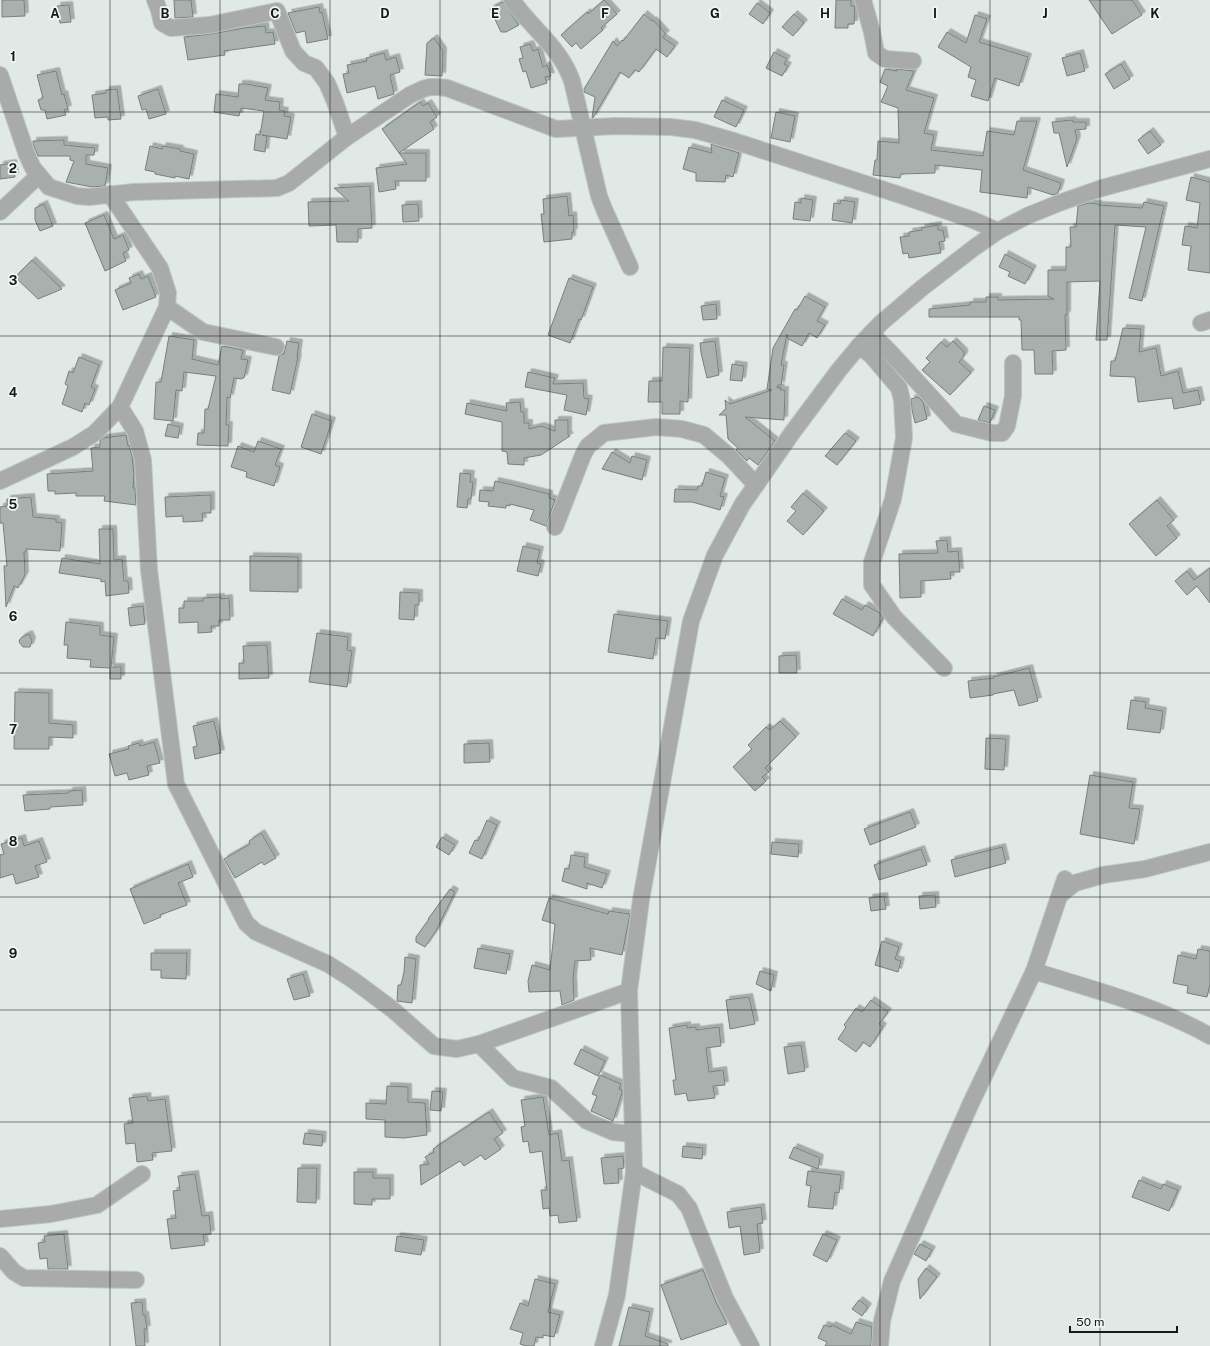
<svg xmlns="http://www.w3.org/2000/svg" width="1210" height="1346" viewBox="0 0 1210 1346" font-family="'Public Sans',sans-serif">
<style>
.building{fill:#a9b1ae;stroke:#787f7c;filter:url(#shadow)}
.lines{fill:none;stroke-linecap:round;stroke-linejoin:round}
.minor-casing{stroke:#bdc4c2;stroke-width:18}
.minor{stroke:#a8abaa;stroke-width:16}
.grid{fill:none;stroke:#171918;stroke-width:1;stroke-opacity:0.55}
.grid-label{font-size:13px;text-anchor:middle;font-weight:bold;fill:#171918;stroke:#eff7f4;stroke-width:3.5;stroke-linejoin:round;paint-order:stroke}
</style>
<defs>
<filter id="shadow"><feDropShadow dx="3.5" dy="-3.5" stdDeviation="0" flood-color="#0004"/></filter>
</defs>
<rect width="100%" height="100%" fill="#e1e9e7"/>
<g class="building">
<polygon points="2,0 24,0 25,16 2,17"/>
<polygon points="174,0 191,0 193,17 175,18"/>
<polygon points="604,0 617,14 601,28 603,30 581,49 576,43 572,47 561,35 587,12 588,14"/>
<polygon points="836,0 851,0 851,6 855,6 854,24 848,24 848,28 835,28"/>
<polygon points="1089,0 1132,0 1142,15 1112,34"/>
<polygon points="503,2 519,25 506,32 501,32 490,9"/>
<polygon points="757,3 770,13 763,24 749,14"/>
<polygon points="69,5 71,22 60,23 57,6"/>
<polygon points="319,7 320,13 322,12 328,39 307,43 305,31 296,33 288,13"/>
<polygon points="644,14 652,21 653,20 666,34 662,37 675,46 667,57 656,49 639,72 635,70 629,78 620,72 593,118 592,118 595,97 584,92 584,89 613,41 617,46 622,40 623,41"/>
<polygon points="794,14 804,23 793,36 782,27"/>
<polygon points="975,15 987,19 979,42 1028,57 1019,86 995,78 988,101 971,96 976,80 968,77 971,67 938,47 947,32 966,43"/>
<polygon points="265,26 266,33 273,32 275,44 224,51 225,55 188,60 184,37 211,34 244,28"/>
<polygon points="434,38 443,51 442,76 425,75 427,43"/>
<polygon points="530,44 533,51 538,49 543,67 547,65 551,76 545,77 547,83 531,88 526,71 523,72 519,59 523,58 520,47"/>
<polygon points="774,52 787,59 784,64 788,66 782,76 766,68"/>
<polygon points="384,53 386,60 396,57 400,72 390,75 394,94 378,99 375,86 347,93 343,74 349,73 347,65 367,61 366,58"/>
<polygon points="1080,53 1085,71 1067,76 1062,58"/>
<polygon points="1121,64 1130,79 1114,89 1105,74"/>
<polygon points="885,69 897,71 897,69 914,71 906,90 934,98 924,133 934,135 931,150 983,156 987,131 1014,135 1017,121 1037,121 1023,170 1061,183 1058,193 1053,195 1028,187 1027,198 980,192 982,170 935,165 935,173 901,174 900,178 873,175 875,160 877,160 878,141 899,143 898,108 881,102 888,86 880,82"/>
<polygon points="56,71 62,95 64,94 68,109 64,110 66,115 47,119 45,110 41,110 38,100 43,98 37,75"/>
<polygon points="239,84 246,84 268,88 265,100 280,102 279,110 285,111 284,116 291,117 287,139 262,135 267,136 265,152 254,150 256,134 260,135 264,111 241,108 239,116 214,112 216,94 238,97"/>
<polygon points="117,89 121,119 108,120 108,117 95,118 92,95 106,93 106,90"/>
<polygon points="158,89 166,114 149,119 146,109 142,110 138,96"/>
<polygon points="722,100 744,110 736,127 714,117"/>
<polygon points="420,102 423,106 428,103 437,117 430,122 434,129 399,153 382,129"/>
<polygon points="776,112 795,116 790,142 771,138"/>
<polygon points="1072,120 1073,122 1086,122 1086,129 1075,130 1077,139 1067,167 1059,133 1054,133 1052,122"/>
<polygon points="1150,131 1161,145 1148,154 1138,140"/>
<polygon points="64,140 64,145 95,148 94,155 86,155 86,164 108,168 105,186 92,187 66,182 74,161 70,160 70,156 38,156 33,144 33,141"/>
<polygon points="711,144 739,153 733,177 726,175 725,182 696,181 696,173 683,169 689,147 712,153"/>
<polygon points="150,146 162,149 163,146 180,149 180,151 194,154 189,179 175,176 175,178 155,174 155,172 145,170"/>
<polygon points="399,153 426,153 426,181 395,181 396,189 379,192 376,168 407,164"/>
<polygon points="13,163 15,177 0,179 0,165"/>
<polygon points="1191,177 1210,182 1210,273 1188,270 1191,246 1182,245 1185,226 1197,228 1200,203 1186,200"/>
<polygon points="370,186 372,228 358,229 358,242 337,242 336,225 309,226 308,202 349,201 334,188"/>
<polygon points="567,196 569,216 573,215 574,232 572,232 572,239 544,242 541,214 544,214 543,199"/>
<polygon points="801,198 813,200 810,221 793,219 795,202 801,203"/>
<polygon points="841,200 855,202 852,223 832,220 834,203 840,204"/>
<polygon points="1144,202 1164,206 1142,301 1129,298 1146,227 1115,225 1107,340 1096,340 1100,281 1067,282 1067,315 1065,315 1066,350 1052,351 1053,374 1035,374 1034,350 1022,350 1021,320 1019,320 1019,317 929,317 929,309 970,305 970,302 986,302 986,297 998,297 998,300 1054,299 1048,296 1048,270 1066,270 1066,247 1071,247 1070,227 1076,227 1078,206 1088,203 1098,204 1098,205 1142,208"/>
<polygon points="44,204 53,226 40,231 35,220 35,208"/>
<polygon points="418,204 419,221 403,222 402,205"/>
<polygon points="104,215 114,239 123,235 129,250 123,253 126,261 105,271 85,223"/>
<polygon points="938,225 938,230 943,230 945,241 939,242 941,253 909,258 908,253 903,254 900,237 909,236 909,232 922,230 921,228"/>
<polygon points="1005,254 1033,269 1025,284 1008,276 1010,272 999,267"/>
<polygon points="32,260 62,289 38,299 15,277"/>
<polygon points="139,274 141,279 148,276 156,297 123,310 115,290 131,283 129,278"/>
<polygon points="569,278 593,287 581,320 579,319 570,343 548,335"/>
<polygon points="805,296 825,307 817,321 825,325 817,338 809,333 802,346 787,338 787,334 781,365 784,365 781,385 778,385 777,388 781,387 780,390 785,390 784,420 745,417 775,441 758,465 749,458 747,461 736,450 738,448 728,439 726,415 719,415 726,409 725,400 730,404 772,390 767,389 773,348 795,309 797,310"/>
<polygon points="716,304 717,319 703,320 701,306"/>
<polygon points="1123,328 1141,329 1139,352 1156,348 1161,376 1178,371 1183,393 1198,390 1201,404 1174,409 1172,398 1138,402 1135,377 1110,376 1111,361 1115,361"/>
<polygon points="169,336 194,340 192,359 218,365 222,346 243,350 241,359 248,360 244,378 242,378 242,379 234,378 230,398 227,397 226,425 229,425 228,446 197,445 198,433 204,433 205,409 208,409 216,376 184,372 182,391 176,390 173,421 154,419 156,382 161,382"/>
<polygon points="287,341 299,343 297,357 298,357 290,394 272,390 279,356 282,354 284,354"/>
<polygon points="715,341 719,375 707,378 701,353 700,343"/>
<polygon points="953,341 964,352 964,356 959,362 971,373 950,395 922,370 930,362 926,358 941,342 947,347"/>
<polygon points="663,347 690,348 688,402 680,401 680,414 662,414 662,402 648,402 649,381 662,381"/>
<polygon points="79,357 99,365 91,387 95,389 89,405 85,403 82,412 62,404 68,386 65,384 69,371 73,373"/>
<polygon points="732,364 744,366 742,381 730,380"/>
<polygon points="528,372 555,378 553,384 583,383 584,398 589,399 586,415 564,410 567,395 525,387"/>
<polygon points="918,397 923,402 927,419 915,423 912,410 911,399"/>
<polygon points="520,402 521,412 524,412 524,423 529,423 529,429 541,426 555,431 555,420 568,420 568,435 570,436 541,455 524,458 524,465 508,464 507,452 502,451 502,422 465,414 467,403 507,411 506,403"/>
<polygon points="984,406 995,410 990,423 978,420"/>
<polygon points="312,414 332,421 321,454 301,447"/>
<polygon points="168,424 180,427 178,438 165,436"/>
<polygon points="845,433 856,441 837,465 825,456"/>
<polygon points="126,435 128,446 129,445 132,456 134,474 133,488 135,488 136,505 104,501 105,496 76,496 76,493 55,494 55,491 48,491 47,474 93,471 91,448 100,447 100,441 103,438"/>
<polygon points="258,441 281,449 275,465 280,467 274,486 246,477 247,472 231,467 238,446 254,452"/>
<polygon points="612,452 630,463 632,456 647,460 642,480 602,469"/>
<polygon points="706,472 725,478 720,496 724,497 720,510 692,502 674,502 675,489 697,490 698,486 702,486"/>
<polygon points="460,473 471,474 470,482 473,482 471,499 468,499 467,508 457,507"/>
<polygon points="495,481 509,484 549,494 549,498 555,500 546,526 530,520 534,510 510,504 510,506 506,505 506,508 488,506 489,502 479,501 480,490 493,491"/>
<polygon points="803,493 824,511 803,535 787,521 796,511 791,507"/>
<polygon points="211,495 211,513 202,513 203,521 183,522 183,516 166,517 165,497"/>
<polygon points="31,497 33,517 56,519 56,522 62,523 60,551 26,549 26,552 24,552 25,575 18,588 14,586 6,607 4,566 7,566 3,523 0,523 0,507 7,506 7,499"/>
<polygon points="1157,500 1174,520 1167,526 1177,538 1156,556 1129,524"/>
<polygon points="99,529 113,529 114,560 122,559 124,581 128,581 129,593 106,596 105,581 101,582 101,579 59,573 62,558 100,564"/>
<polygon points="947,540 948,552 958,551 960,572 950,572 951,579 921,581 921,597 900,598 899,554 938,553 936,541"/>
<polygon points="523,546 540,550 537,563 541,564 538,576 517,571"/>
<polygon points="250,556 298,557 298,592 250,591"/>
<polygon points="1210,568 1210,603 1197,586 1187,595 1175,581 1187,571 1194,580"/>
<polygon points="400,592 419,593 419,605 415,605 414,620 399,619"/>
<polygon points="221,597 221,599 229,598 230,620 219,620 219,626 211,626 212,632 198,633 198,622 179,623 179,608 184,608 184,601 203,601 203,598"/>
<polygon points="842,599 862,610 865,605 880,613 883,618 873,636 833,614"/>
<polygon points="143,606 145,624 130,626 128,608"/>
<polygon points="614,614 668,621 665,639 656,638 653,659 608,652"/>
<polygon points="66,622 100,626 100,635 114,637 111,667 121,667 121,679 110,679 110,668 90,667 91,660 67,658 68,645 64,645"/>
<polygon points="317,633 348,637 347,650 352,651 347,687 309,682"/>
<polygon points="29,634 32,641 30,647 23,647 19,642 20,639 22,637"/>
<polygon points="267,645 269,678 239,679 239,663 244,663 243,646"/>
<polygon points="796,655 797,673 779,673 779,656"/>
<polygon points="1029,668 1038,701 1019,706 1014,690 993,694 993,695 970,698 968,681 994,678 993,677"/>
<polygon points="15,692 49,693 49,723 73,725 73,738 49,737 49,749 14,749"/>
<polygon points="1131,700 1146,702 1145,708 1163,711 1160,733 1127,729"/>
<polygon points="214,721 221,753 195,759 193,747 197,746 193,726"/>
<polygon points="780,721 796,737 765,768 769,772 762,777 766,781 755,791 733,767 752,749 748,745 766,727 770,730"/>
<polygon points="986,738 1006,739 1004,770 985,769"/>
<polygon points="154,742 160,763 147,766 149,775 129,780 127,773 115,776 109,754 129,749 128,746 139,743 140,746"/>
<polygon points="489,743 490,762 464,763 464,744"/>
<polygon points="1090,775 1133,782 1129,808 1140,809 1134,844 1080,834"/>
<polygon points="82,790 83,805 50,807 50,809 25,811 23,795 69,793 69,791"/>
<polygon points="910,812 916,827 870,845 864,829"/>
<polygon points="487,820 497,825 482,859 469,853 475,840 478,841"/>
<polygon points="261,833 276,858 264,865 262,862 235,878 224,859 250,844 249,841"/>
<polygon points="442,837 455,845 449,855 436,847"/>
<polygon points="22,838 24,846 39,841 47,862 35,866 39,877 16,884 13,874 0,878 0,855 4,854 1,844"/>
<polygon points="772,842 799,844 798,857 771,854"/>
<polygon points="1002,847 1006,863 955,877 951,860"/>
<polygon points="921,849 927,865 879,880 874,865"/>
<polygon points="571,855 585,857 584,867 607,874 602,888 587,883 587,889 562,881 565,868 569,869"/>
<polygon points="188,864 193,877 178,883 187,905 160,915 161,917 144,924 130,889"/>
<polygon points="450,889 455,892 436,931 425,947 416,942 416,937 429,919 428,919"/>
<polygon points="935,895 936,907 920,909 919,896"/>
<polygon points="884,896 886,909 871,911 869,898"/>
<polygon points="549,898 608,914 609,911 630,914 622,955 590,948 591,960 575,961 573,979 574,1000 562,1005 560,991 529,992 528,981 532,965 550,970 555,924 542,920"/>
<polygon points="882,941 899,947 895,959 901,961 898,972 875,965"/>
<polygon points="478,948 510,954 506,974 474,968"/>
<polygon points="1198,949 1210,951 1210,984 1207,997 1187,993 1188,986 1173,983 1178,955 1196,959"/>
<polygon points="151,953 187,953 186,979 161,978 161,970 151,970"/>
<polygon points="405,957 416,959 412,1003 397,1001 398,985 401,985 404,972"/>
<polygon points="760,971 774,975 771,991 756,984"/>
<polygon points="303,974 310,996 294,1000 287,979"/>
<polygon points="749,997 755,1024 730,1029 726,1000"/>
<polygon points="871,1000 888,1012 879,1024 883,1027 870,1047 863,1042 856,1052 838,1039 846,1027 844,1025 856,1008 862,1012"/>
<polygon points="687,1025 687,1028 696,1027 696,1030 719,1027 721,1046 706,1048 709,1072 723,1070 725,1085 713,1086 715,1098 688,1101 686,1093 675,1095 673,1080 676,1080 669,1028"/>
<polygon points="801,1045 805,1071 788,1074 784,1047"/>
<polygon points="581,1049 605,1061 598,1076 574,1064"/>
<polygon points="600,1075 621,1084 619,1089 622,1090 622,1093 613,1121 591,1111 597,1096 592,1094"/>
<polygon points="387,1086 408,1087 408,1102 425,1103 427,1135 404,1138 385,1137 385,1120 366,1119 366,1103 386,1104"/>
<polygon points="432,1091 443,1092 441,1111 430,1110"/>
<polygon points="147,1096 148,1101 165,1099 172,1151 152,1153 153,1160 137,1162 135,1143 126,1144 124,1124 133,1123 129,1098"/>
<polygon points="543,1097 549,1135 558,1133 562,1161 569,1160 577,1221 559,1223 558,1215 550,1216 549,1208 543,1209 541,1190 547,1190 542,1151 530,1153 528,1141 523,1142 521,1127 525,1126 521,1100"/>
<polygon points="489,1112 503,1133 494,1139 501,1149 485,1160 481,1155 464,1166 460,1161 421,1185 420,1165 429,1164 425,1157 434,1152 433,1149"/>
<polygon points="305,1133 323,1135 322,1146 303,1144"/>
<polygon points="683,1146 703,1148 702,1159 682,1157"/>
<polygon points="794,1147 820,1158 818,1169 789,1158"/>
<polygon points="623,1156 624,1168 618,1169 619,1183 604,1184 601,1158"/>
<polygon points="298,1168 317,1168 316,1203 297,1202"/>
<polygon points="808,1171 841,1175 839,1193 835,1192 833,1209 808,1207 811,1186 806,1185"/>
<polygon points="354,1172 373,1172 373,1178 390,1178 390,1199 372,1199 372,1205 354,1204"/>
<polygon points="195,1174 202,1216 209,1215 211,1234 203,1235 205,1245 171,1249 167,1219 176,1218 173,1191 180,1190 178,1176"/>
<polygon points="1139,1180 1161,1189 1163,1184 1178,1190 1169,1211 1132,1197"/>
<polygon points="761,1207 763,1223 757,1224 760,1252 744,1255 740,1226 729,1228 727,1212"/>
<polygon points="64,1234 68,1269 48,1269 47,1258 40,1259 38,1243 45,1242 44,1236"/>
<polygon points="823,1234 837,1240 827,1262 813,1255"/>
<polygon points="397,1236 424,1240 421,1255 395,1251"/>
<polygon points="920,1244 932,1250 926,1261 914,1254"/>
<polygon points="926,1268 937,1277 920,1299 918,1279"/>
<polygon points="703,1270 716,1302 727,1324 681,1340 661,1285"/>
<polygon points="535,1279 555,1284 548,1312 560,1315 554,1337 543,1335 543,1338 536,1337 534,1346 526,1346 520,1344 523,1333 510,1329 520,1303 528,1306"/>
<polygon points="859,1300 868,1307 862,1316 852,1309"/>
<polygon points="142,1302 143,1315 145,1315 147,1329 144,1329 145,1346 136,1346 131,1303"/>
<polygon points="629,1307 650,1312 645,1336 668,1344 668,1346 619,1346"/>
<polygon points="856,1322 872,1327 871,1346 825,1346 827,1342 818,1338 824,1325 831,1327 832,1325 851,1334"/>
</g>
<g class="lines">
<defs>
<g id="minor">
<polyline points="155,0 159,10 162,23 171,28 210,25 277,11 293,51 304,63 316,68 327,83 335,102 347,137"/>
<path d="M512 0C532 29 560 47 572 81L599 196 604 209 630 267"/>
<polyline points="863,0 872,32 876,53 885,59 913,61"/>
<polyline points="0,75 27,155 33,168 49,187 77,196 89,197 134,192 277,188 289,183 347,137 410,95 423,89 430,87 438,87 447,88 556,129 617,126 671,127 695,130 734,141 903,196 973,220 998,231"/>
<polyline points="0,212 39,175"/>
<polyline points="167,307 203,332 276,347"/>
<polyline points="1201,323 1210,320"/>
<polyline points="871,333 891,353 956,424 992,433 1002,433 1007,426 1013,396 1013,363"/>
<polyline points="859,346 871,355 899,388 902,400 904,438 893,499 872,562 872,585 894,617 944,668"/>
<polyline points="120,407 135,431 143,460 149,570 176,784 246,923 256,932 328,964 353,980 392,1009 434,1046 457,1049 479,1044 629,991"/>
<polyline points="0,481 73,447 95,433 120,407 167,307 168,293 160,268 110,194"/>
<polyline points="555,527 583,455 588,446 604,433 656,427 682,429 704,435 729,456 756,485"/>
<polyline points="1060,895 1075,883 1103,875 1145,869 1210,852"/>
<path d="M1034 971C1094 990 1155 1005 1210 1036"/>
<polyline points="479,1044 513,1078 551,1088 587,1121 613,1132 633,1134"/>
<polyline points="634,1172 678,1194 689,1208 725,1298 751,1346"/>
<polyline points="0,1219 51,1214 97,1205 142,1174"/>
<polyline points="0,1256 14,1272 24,1278 136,1280"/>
<polyline points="603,1346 617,1295 634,1172 629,991 641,900 691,621 715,555 742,505 792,433 839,370 859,346 881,323 922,288 975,247 998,231 1027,216 1059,203 1102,188 1210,159"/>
<polyline points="880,1346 882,1321 892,1281 971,1103 1034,971 1065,879"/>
</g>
</defs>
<use href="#minor" class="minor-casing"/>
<use href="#minor" class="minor"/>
</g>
<path class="grid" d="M110 0V1346M220 0V1346M330 0V1346M440 0V1346M550 0V1346M660 0V1346M770 0V1346M880 0V1346M990 0V1346M1100 0V1346M0 112H1210M0 224H1210M0 336H1210M0 449H1210M0 561H1210M0 673H1210M0 785H1210M0 897H1210M0 1010H1210M0 1122H1210M0 1234H1210"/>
<g class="grid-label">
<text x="55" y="18">A</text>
<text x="165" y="18">B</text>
<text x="275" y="18">C</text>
<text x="385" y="18">D</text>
<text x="495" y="18">E</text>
<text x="605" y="18">F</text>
<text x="715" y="18">G</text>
<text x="825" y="18">H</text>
<text x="935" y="18">I</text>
<text x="1045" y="18">J</text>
<text x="1155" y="18">K</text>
<text x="13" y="61">1</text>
<text x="13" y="173">2</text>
<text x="13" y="285">3</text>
<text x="13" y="397">4</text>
<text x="13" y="509">5</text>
<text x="13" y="621">6</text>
<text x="13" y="734">7</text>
<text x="13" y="846">8</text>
<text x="13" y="958">9</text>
</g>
<path d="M1070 1326v6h107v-6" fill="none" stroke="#171918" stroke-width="2"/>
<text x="1076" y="1326" font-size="12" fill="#171918" stroke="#eff7f4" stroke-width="3" paint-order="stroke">50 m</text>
</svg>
